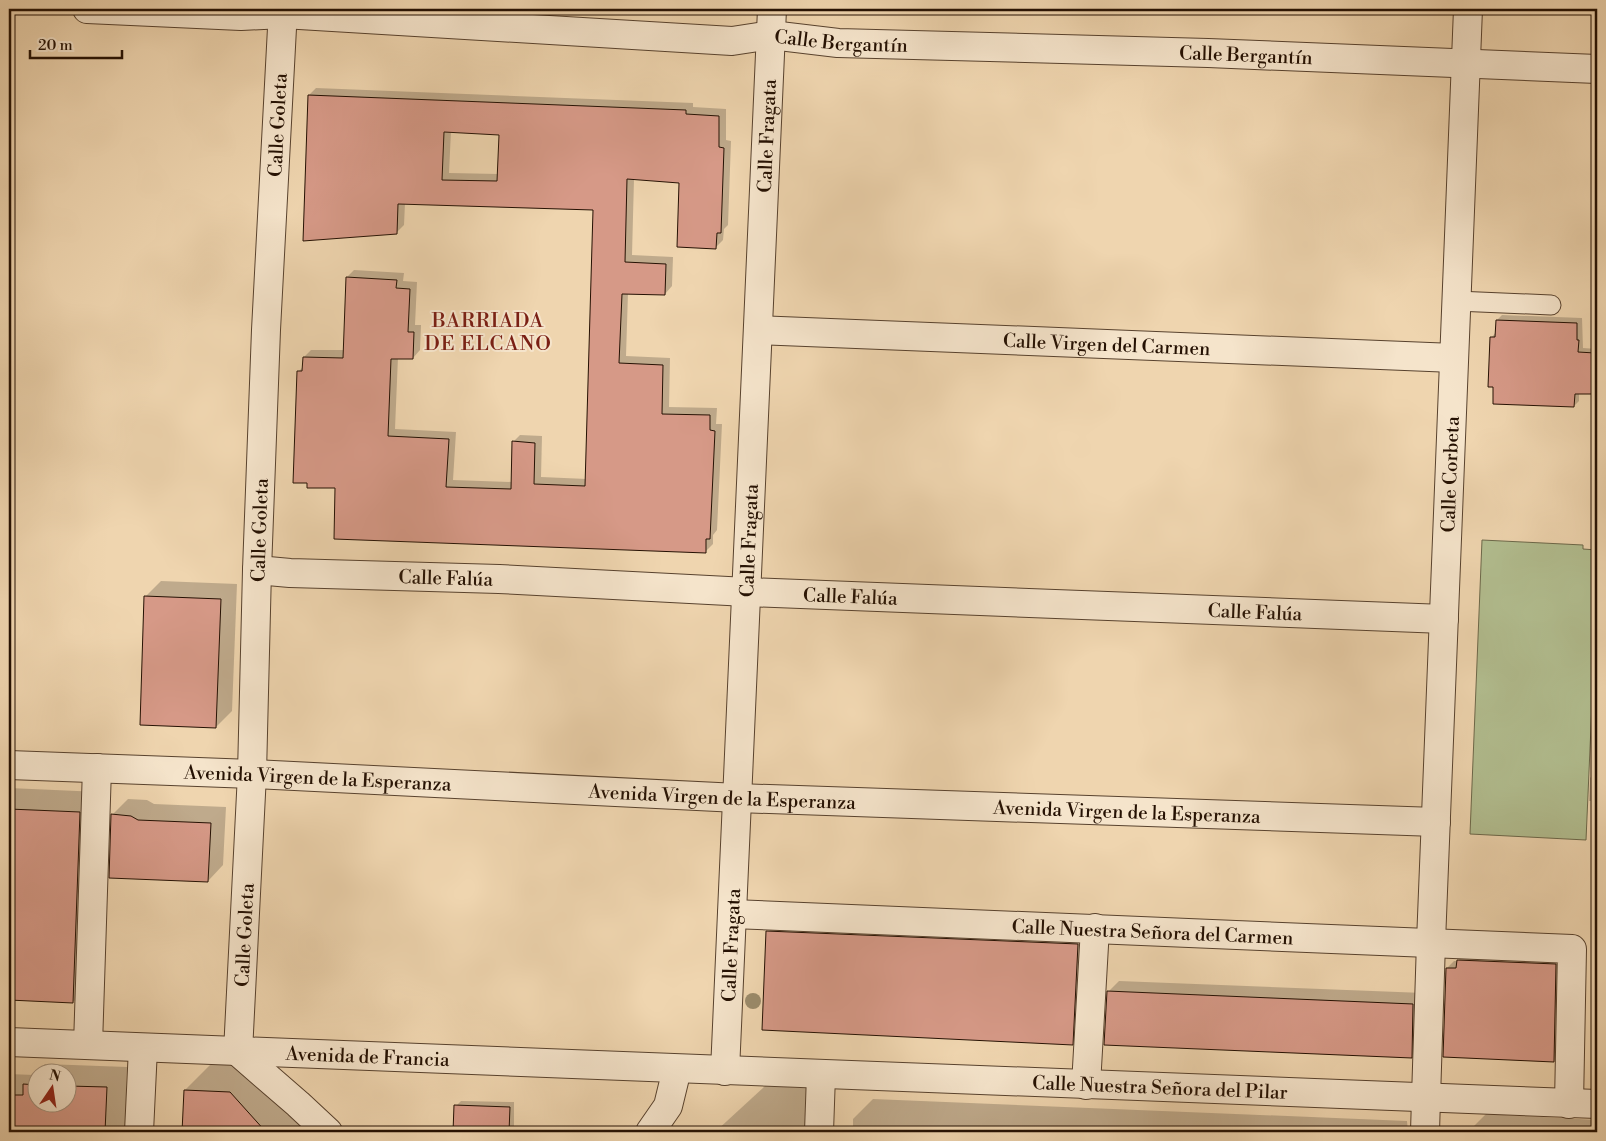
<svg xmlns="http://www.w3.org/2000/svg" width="1606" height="1141" viewBox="0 0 1606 1141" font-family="'Libre Bodoni',serif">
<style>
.green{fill:#b2be90;stroke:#6c684a}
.shadow{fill:#0003;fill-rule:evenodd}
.building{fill:#d69987;stroke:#251103;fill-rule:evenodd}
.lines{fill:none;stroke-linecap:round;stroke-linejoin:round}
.service-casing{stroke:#58422e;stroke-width:21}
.pedestrian-casing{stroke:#58422e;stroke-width:30}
.minor-casing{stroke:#58422e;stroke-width:30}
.tertiary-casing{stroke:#58422e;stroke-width:30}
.service{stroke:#f5e4cb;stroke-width:19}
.pedestrian{stroke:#f5e4cb;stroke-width:28}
.minor{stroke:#f5e4cb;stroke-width:28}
.tertiary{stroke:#f5e4cb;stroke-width:28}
.tree{fill:#9b8b6b}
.labels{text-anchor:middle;stroke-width:4;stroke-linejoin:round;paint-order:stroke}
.street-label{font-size:19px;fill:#251103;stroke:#f5e4cb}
.neighbourhood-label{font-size:20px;letter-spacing:1px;fill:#7a1f14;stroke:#f5e4cb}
</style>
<rect width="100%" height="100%" fill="#efd5af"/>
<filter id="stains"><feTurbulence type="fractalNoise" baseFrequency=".004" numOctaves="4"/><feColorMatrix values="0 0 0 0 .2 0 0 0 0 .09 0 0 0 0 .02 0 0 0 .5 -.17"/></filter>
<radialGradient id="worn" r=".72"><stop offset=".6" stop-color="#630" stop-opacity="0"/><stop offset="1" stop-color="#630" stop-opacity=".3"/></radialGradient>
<polygon class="green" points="1482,540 1583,545 1583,549 1597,550 1597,658 1594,658 1586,840 1470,834"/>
<g class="shadow">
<path d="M316 88 693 103V107L726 109V140L731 141 728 225 724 229 723 240 716 247 680 182 634 179 632 255 673 257 672 286 665 294 628 293 626 356 670 358 669 407 717 408 716 424H722L717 530 713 535V544L705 552 337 487 298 372 304 366V357L311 350H344L347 277 354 270 404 273 403 281 417 282 415 325H421L420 350 413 358 398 357 395 429 456 432 453 480 512 482 513 442 520 435 542 436 541 477 587 479 594 209 405 203 404 225 396 233 309 95ZM451 131 500 134 499 174 449 173Z"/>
<polygon points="1502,315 1582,318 1583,348 1597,349 1597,388 1592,393 1579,393 1579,401 1574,406 1492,337 1496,332 1497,320"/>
<polygon points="161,581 237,584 232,711 216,727 145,597"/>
<polygon points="1597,679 1597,707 1593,707 1594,682"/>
<polygon points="1597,770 1597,801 1589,801 1590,778"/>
<polygon points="9,788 100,792 94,981 73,1002 9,999"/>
<polygon points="128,799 147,800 154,804 226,807 223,865 208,881 112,815"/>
<polygon points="778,922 1088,935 1082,1033 1072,1043 768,932"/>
<polygon points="1465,953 1563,957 1561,1054 1554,1061 1447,968 1454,961 1458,961"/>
<polygon points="1119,981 1424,993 1422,1046 1411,1056 1108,992"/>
<polygon points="213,1062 259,1064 320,1132 183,1132 185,1090"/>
<path d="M45 1064 127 1067 125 1132H9V1074L34 1075ZM38 1074H68V1104H38Z"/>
<polygon points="765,1086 810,1088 808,1132 715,1132"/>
<polygon points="873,1099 1407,1121 1408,1132 853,1132 853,1119"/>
<polygon points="461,1101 514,1102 514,1132 454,1132 456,1106"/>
<polygon points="1486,1114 1597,1120 1597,1132 1468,1132"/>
</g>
<g class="building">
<path d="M308 95 686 110V114L719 116V147L724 148 721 233H717L716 249 677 247 679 183 627 179 625 262 666 264 665 295 622 294 619 363 663 365 662 414 710 415V430L715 431 710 539H706V553L334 539 335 488H307V483H293L297 371H302L303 357 343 358 346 277 397 280 396 288 410 289 408 332H414L413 359H391L388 436 449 439 446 487 511 489 512 441 535 443 534 484 585 486 593 210 398 204 397 234 303 241ZM444 132 499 135 497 181 442 180Z"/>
<polygon points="1496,320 1577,323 1577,340 1579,340 1578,352 1595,353 1593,394 1575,394 1574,407 1493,404 1493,387 1488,387 1490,337 1495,337"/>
<polygon points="144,596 221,599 216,728 140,725"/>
<polygon points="9,809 80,812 73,1003 9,1000"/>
<polygon points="111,814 131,816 138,820 211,823 208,882 109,878"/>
<polygon points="766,931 1078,944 1073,1045 762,1030"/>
<polygon points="1457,960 1556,964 1554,1062 1443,1057 1446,968 1456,968"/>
<polygon points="1107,991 1413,1004 1412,1058 1104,1045"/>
<polygon points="23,1084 38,1085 38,1104 68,1104 68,1086 107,1087 105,1132 9,1132 9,1095 23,1095"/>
<polygon points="184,1090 230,1092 266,1132 182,1132"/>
<polygon points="454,1105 510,1107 509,1132 453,1132"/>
</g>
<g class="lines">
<defs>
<polyline id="service" points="1456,301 1551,305"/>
<g id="pedestrian">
<path id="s1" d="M732 914 1572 949 1569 1104"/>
<polyline points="88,1045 97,768"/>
<polyline points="1086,1085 1095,928"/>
<polyline points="1426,1098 1431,942"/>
</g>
<g id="minor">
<path id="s2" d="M87 9 241 16 283 14 732 41 771 35 838 43 1208 53 1597 69"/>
<path id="s3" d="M758 330 1454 358"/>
<path id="s4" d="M257 570 290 573 499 579 747 592 1444 619"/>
<path id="s5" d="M9 765 252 774 738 798 1436 822"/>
<path id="s6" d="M1431 942 1468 9"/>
<polyline points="139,1132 143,1048"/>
<polyline points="819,1132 821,1075"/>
<polyline points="1425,1132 1426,1098"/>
</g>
<g id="tertiary">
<polyline points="283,9 266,330 257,570 252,774 238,1052 298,1104 328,1132"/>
<path id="s7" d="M9 1042 1597 1104"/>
<path id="s8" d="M725 1071 772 9"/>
<polyline points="650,1132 668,1106 677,1069"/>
</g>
</defs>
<use href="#service" class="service-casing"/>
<use href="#pedestrian" class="pedestrian-casing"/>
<use href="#minor" class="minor-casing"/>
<use href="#tertiary" class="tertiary-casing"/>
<use href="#service" class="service"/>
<use href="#pedestrian" class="pedestrian"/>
<use href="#minor" class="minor"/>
<use href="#tertiary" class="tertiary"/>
</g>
<circle class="tree" cx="753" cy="1001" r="8"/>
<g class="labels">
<g class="street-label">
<text dy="7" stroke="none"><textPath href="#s2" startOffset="756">Calle Bergantín</textPath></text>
<text dy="7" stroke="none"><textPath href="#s2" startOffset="1161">Calle Bergantín</textPath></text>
<text transform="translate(277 125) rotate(-87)" y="7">Calle Goleta</text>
<text dy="7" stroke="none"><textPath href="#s8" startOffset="936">Calle Fragata</textPath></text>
<text dy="7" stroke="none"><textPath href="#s3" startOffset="349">Calle Virgen del Carmen</textPath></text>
<text dy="7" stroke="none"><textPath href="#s6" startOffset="468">Calle Corbeta</textPath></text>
<text transform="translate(259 530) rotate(-88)" y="7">Calle Goleta</text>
<text dy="7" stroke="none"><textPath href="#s8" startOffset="531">Calle Fragata</textPath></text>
<text dy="7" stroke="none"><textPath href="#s4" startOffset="189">Calle Falúa</textPath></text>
<text dy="7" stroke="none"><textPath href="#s4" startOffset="594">Calle Falúa</textPath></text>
<text dy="7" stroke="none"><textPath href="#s4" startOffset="999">Calle Falúa</textPath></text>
<text dy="7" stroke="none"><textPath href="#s5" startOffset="309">Avenida Virgen de la Esperanza</textPath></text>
<text dy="7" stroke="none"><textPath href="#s5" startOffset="714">Avenida Virgen de la Esperanza</textPath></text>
<text dy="7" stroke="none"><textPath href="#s5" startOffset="1119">Avenida Virgen de la Esperanza</textPath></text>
<text dy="7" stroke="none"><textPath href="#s1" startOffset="421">Calle Nuestra Señora del Carmen</textPath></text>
<text transform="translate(244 935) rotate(-87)" y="7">Calle Goleta</text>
<text dy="7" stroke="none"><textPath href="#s8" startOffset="126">Calle Fragata</textPath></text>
<text dy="7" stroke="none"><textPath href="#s7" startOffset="359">Avenida de Francia</textPath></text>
<text dy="7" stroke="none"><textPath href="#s7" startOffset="1152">Calle Nuestra Señora del Pilar</textPath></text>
</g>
<g class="neighbourhood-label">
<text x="488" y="327">BARRIADA<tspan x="488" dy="23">DE ELCANO</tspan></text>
</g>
</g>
<rect width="1606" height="1141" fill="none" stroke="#efd5af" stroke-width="30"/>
<rect x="10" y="10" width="1586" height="1121" fill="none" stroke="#251103" stroke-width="2.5"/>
<rect x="15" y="15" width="1576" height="1111" fill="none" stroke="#251103"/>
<g transform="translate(52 1088) rotate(13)"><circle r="24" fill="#f5e4cb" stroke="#a2907b"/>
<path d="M0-4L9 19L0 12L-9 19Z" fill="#8f2418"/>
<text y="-8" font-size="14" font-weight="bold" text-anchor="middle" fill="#251103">N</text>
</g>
<path d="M30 50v8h92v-8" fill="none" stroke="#251103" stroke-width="2.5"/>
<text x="38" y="50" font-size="15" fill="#251103" stroke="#f5e4cb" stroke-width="4" paint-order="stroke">20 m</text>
<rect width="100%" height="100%" filter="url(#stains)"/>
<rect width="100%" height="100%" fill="url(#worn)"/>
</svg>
